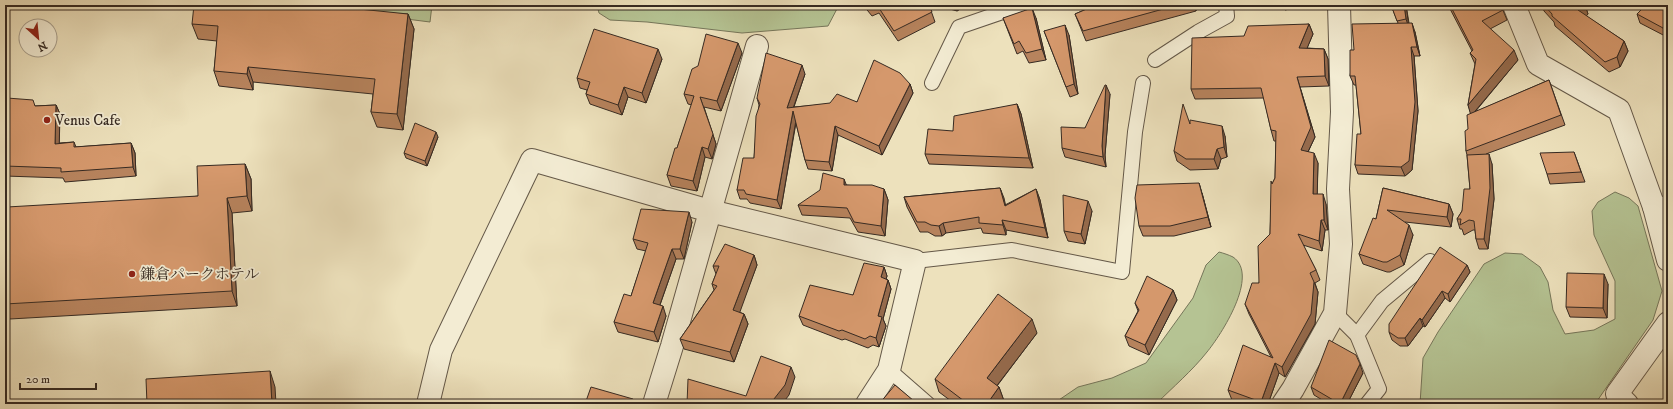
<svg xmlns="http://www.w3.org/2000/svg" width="1673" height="409" viewBox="0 0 1673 409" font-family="'IM FELL DW Pica','Noto Serif JP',serif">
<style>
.green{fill:#b5c393;stroke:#76765a}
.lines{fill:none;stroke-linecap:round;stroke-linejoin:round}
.service-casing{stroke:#645848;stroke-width:16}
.minor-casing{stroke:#645848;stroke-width:24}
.service{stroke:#f3ecd3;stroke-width:14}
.minor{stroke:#f3ecd3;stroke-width:22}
.wall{fill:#b7835d;stroke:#362a22}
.shaded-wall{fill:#956a4c;stroke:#362a22}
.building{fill:#d5986c;stroke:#362a22}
.poi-dot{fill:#8f2418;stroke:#f3ecd3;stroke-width:1.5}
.labels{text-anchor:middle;stroke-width:3.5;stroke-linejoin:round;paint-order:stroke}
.poi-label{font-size:15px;fill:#362a22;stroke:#f3ecd3;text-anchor:start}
</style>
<rect width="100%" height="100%" fill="#ede1bc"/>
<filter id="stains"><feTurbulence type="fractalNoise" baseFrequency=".005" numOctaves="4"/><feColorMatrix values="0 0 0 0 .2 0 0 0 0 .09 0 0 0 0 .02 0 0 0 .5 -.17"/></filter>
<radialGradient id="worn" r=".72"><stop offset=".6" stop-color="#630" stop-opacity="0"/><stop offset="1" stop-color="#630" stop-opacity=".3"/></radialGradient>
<g class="green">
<polygon points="296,5 432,5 430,22"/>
<polygon points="597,5 839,5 828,26 742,33 647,22 610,20 599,13"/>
<polygon points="1615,192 1629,198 1638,206 1662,291 1653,320 1595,404 1420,404 1423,358 1438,332 1484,264 1505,253 1522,254 1540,267 1548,282 1553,310 1565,334 1594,330 1615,319 1615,281 1594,235 1592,211 1598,202"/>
<path d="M1219 252C1223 253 1229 255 1233 257 1260 275 1221 335 1207 352 1192 371 1173 387 1156 404H1053L1078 387 1112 378 1146 363 1193 298 1206 265Z"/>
</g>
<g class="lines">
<defs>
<g id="service">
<polyline points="1155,60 1198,32 1227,16 1226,5"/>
<polyline points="932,83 959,27 1023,5"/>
<polyline points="915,261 1012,250 1122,272 1135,132 1143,83"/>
<polyline points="1335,313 1357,335 1379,389 1367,404"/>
<polyline points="1357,335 1382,301 1430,261"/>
<polyline points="889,370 928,404"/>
</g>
<g id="minor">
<polyline points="1514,5 1538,64 1619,110 1654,207 1668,208"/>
<polyline points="1654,207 1668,260"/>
<polyline points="428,404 441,350 532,160 710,211 915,261 889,370 867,404"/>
<polyline points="654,404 672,346 757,46"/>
<polyline points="1283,404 1293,389 1335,313 1341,244 1338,189 1342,112 1339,5"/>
<polyline points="1627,404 1617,394 1668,323"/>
</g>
</defs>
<use href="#service" class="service-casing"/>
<use href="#minor" class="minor-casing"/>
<use href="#service" class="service"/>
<use href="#minor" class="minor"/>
</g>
<g class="wall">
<polygon points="863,5 929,5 935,22 898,41 879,13 872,16"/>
<polygon points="936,5 966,5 957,11"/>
<polygon points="1096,5 1205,5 1196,7 1196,11 1086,41 1075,14"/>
<polygon points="1283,5 1308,5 1285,10"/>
<polygon points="1391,5 1406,5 1409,23 1415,32 1420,56 1414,56 1418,111 1412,170 1405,176 1358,174 1355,165 1361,134 1356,85 1354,85 1350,76 1354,50 1398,23"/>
<polygon points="1448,5 1502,5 1502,8 1507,20 1490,29 1518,60 1475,112 1549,80 1565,125 1486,154 1492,164 1494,199 1488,249 1479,249 1476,239 1475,230 1473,230 1464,235 1462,229 1460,229 1457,219 1462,211 1470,189 1467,155 1466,151 1471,113 1468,105 1475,64 1470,53 1472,51"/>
<polygon points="1542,5 1585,5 1588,14 1586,16 1624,41 1628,51 1620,67 1609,72 1555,26 1554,22 1544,11"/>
<polygon points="1633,5 1668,5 1667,37 1640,23 1637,14 1641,10"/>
<polygon points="274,8 408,14 414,29 403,130 377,127 371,112 373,94 253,82 253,90 219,86 214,71 217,41 198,39 192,24"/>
<polygon points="1003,18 1036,18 1046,60 1029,63 1023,51 1017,54"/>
<polygon points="1309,24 1313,34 1307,48 1324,49 1328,59 1329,86 1300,87 1315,137 1308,152 1318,163 1317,194 1326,204 1328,230 1325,230 1322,251 1303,245 1316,270 1320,280 1315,283 1318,292 1315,324 1285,377 1279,373 1268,404 1243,404 1232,400 1228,390 1271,357 1249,314 1245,304 1259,283 1270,234 1272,184 1275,178 1276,141 1274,141 1271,130 1264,98 1195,99 1191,89 1244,36"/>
<polygon points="1044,31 1069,35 1078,94 1070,97"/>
<polygon points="742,53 721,111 704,107 716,144 712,159 705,157 697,191 671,186 667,175 677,148 692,105 688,104 684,94"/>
<polygon points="662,59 646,103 628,97 622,115 590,104 586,94 587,90 580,88 577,78"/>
<polygon points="805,74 794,107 857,102 910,84 913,93 882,155 838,135 832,171 808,169 805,160 796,123 781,209 750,203 747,199 740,199 737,190 754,158 759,105 757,98"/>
<polygon points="1110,94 1105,155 1106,167 1065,157 1062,148 1085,128"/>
<polygon points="5,100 35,106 56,105 60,114 59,143 74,142 76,147 131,143 135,153 136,176 65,182 63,178 5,176"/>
<polygon points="1017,104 1021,114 1033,168 929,164 925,154 953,131"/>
<polygon points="1190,124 1225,136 1227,157 1221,159 1218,169 1190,170 1177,161 1174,151"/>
<polygon points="438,137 427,166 406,158 404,153"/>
<polygon points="1574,152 1585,182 1550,184 1547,174"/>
<polygon points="245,164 251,179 252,211 232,213 237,306 10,319 5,304 7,224 198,196"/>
<polygon points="846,185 884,189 888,200 885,236 858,232 850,218 802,215 798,205"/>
<polygon points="1000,188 1005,205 1036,189 1040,200 1048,238 1006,230 1006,235 983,233 981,228 946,233 942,236 935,236 928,232 920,232 907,207 904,197"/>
<polygon points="1383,188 1449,204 1453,214 1451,227 1405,222 1413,235 1404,265 1390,272 1387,272 1363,264 1359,254 1376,219"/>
<polygon points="1202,193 1211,227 1174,236 1143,236 1139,226"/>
<polygon points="1092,211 1085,244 1068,241 1064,231"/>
<polygon points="692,222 684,259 676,259 660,305 666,316 658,342 618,332 614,322 631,296 646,251 637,249 633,239"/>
<polygon points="754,255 757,265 739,312 744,314 748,324 734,362 684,349 680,339 714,290 712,284 716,274 713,266"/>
<polygon points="1467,265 1470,272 1450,302 1445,298 1425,327 1423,326 1408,346 1400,346 1392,340 1389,332"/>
<polygon points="884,267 887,276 886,279 888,280 891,289 883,319 886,326 879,347 873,345 868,348 845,339 842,340 803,325 799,316 853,295"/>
<polygon points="1608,284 1607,318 1570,317 1566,307"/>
<polygon points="1173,290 1177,300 1149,355 1129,346 1125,336 1138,311 1135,303"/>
<polygon points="1037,333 997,386 999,387 1004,401 1002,404 955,404 939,392 935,379"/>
<polygon points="1363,373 1347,404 1329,404 1314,395 1311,387"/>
</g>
<g class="shaded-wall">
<polygon points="955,5 966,5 957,11"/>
<polygon points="1194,5 1195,5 1196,7 1196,11"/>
<polygon points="1404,5 1406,5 1409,28 1406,19"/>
<polygon points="1583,5 1585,5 1588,14 1582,21 1578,10"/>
<polygon points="1032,8 1036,18 1046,60 1042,49"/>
<polygon points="408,14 414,29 403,130 397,114"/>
<polygon points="1668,20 1668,34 1667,37 1663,28"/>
<polygon points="1412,23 1415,32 1420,56 1417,47"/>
<polygon points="1309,24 1313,34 1303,58 1299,48"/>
<polygon points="1065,25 1069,35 1078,94 1074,84"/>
<polygon points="1624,41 1628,51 1620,67 1617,57"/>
<polygon points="738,43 742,53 721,111 717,101"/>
<polygon points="1411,47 1414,56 1418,111 1412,170 1405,176 1401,167"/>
<polygon points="658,49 662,59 646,103 642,93"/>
<polygon points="1324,49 1328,59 1329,86 1325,76"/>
<polygon points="1514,50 1518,60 1471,116 1468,105"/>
<polygon points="802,65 805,74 790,117 787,108"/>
<polygon points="248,67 253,82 253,90 247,74"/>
<polygon points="1297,77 1315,137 1304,160 1301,150"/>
<polygon points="910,84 913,93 882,155 879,146"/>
<polygon points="1106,85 1110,94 1105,155 1106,167 1103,157 1102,146"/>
<polygon points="624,87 628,97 622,115 618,105"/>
<polygon points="700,97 716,144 712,159 708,149"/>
<polygon points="1017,104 1021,114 1033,168 1029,158"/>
<polygon points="56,105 60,114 59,153 55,144"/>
<polygon points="793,111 796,120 781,209 777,200"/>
<polygon points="835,126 838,135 832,171 829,162"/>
<polygon points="1222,126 1225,136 1227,157 1224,147"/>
<polygon points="436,132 438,137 427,166 425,161"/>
<polygon points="131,143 135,153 136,176 133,167"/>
<polygon points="702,147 705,157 697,191 693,181"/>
<polygon points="1217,149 1221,159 1218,169 1214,159"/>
<polygon points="1314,153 1318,163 1317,204 1313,194"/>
<polygon points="1489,154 1492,164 1494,199 1488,249 1484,239"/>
<polygon points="245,164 251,179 252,211 247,196"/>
<polygon points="844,179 848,189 844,185"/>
<polygon points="1199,183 1202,193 1211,227 1208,217"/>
<polygon points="1000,188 1004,198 1008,216 1005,206"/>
<polygon points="884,189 888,200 885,236 881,226"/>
<polygon points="1036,189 1040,200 1048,238 1045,228"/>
<polygon points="1323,194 1326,204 1328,230 1324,220"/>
<polygon points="227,198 232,213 237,306 232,291"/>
<polygon points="1088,201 1092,211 1085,244 1081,234"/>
<polygon points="1449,204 1453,214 1451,227 1447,217"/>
<polygon points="689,212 692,222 684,259 680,249"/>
<polygon points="1002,220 1006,230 1006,235 1003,225"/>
<polygon points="1321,220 1325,230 1322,251 1319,241"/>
<polygon points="943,223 946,233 942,236 939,226"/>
<polygon points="1409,225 1413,235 1404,265 1400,255"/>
<polygon points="672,249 676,259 657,313 653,303"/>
<polygon points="754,255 757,265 737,320 733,310"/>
<polygon points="1467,265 1470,272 1450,302 1448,294"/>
<polygon points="884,267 887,276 884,286 881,277"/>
<polygon points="1604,274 1608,284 1607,318 1603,308"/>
<polygon points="888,280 891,289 883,319 886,326 879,347 876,338 878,316"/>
<polygon points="1314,282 1318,292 1315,324 1285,377 1282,367"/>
<polygon points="1173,290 1177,300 1149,355 1145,345"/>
<polygon points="1442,291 1445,298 1425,327 1422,320"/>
<polygon points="663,306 666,316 658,342 654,332"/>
<polygon points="744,314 748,324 734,362 730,352"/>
<polygon points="1420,318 1423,326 1408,346 1405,338"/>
<polygon points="1032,319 1037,333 992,392 987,378"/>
<polygon points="1275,363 1279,373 1268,404 1262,404 1261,402"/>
<polygon points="1360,364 1363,373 1347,404 1340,404"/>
<polygon points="791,367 795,377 789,395 782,404 770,404"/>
<polygon points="270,371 275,387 276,404 272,404"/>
<polygon points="999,387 1004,401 1002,404 987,404"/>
<polygon points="633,399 635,404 631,404"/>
<polygon points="914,401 915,404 911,404"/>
</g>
<g class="building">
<polygon points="194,5 246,5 274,8 274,5 320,5 408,14 397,114 371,112 375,79 248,67 247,74 214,71 218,26 192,24"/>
<polygon points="877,5 929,5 932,12 894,31"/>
<polygon points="1096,5 1178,5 1083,31 1075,14"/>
<polygon points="1391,5 1404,5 1406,19 1397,21"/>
<polygon points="1450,5 1501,5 1503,10 1482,21 1514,50 1468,105 1476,59 1470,53 1473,50"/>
<polygon points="1544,5 1583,5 1578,10 1624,41 1617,57 1605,62 1552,16 1552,14"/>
<polygon points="1644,5 1668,5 1668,20 1663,28 1637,14 1645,6"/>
<polygon points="1032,8 1042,49 1026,53 1019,41 1014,44 1003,18"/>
<polygon points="1412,23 1417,47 1411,47 1415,102 1409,161 1401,167 1355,165 1357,134 1361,134 1355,76 1350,76 1350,50 1354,50 1352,24"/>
<polygon points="1309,24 1299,48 1324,49 1325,76 1297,77 1311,127 1301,150 1314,153 1313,194 1323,194 1324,220 1321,220 1319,241 1298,234 1316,270 1310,273 1314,282 1311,314 1282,367 1275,363 1261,402 1228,390 1243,345 1273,358 1245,304 1252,283 1259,283 1258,246 1270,234 1271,181 1272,184 1275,178 1276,131 1271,130 1261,88 1191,89 1192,38 1244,36 1248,26"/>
<polygon points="1065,25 1074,84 1066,87 1044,31"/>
<polygon points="594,29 658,49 642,93 624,87 618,105 586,94 590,82 577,78"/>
<polygon points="706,34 738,43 717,101 700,97 713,134 708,149 702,147 693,181 667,175 675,148 677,148 694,96 684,94 692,69 698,66"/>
<polygon points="766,53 802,65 787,108 830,103 837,94 857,102 874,60 900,73 910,84 879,146 835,126 829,162 805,160 793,111 777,200 746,194 744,190 737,190 743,158 754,158 756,116 760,104 757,98"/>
<polygon points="1549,80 1561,115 1466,151 1465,131 1468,129 1467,115"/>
<polygon points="1105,85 1106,85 1102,146 1103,157 1062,148 1061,127 1085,128"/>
<polygon points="7,98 33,100 35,106 56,105 55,144 74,142 74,147 131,143 133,167 61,172 61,168 5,166 5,100"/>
<polygon points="1017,104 1029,158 925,154 928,129 953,131 954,116"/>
<polygon points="1183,104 1190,124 1190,120 1222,126 1224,147 1217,149 1214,159 1186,159 1174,151"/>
<polygon points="415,123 436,132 425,161 404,153"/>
<polygon points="1574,152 1581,172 1547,174 1540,153"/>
<polygon points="1489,154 1490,188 1484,239 1476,239 1474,221 1469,220 1460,225 1461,219 1457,219 1462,211 1464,189 1470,189 1467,155"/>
<polygon points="245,164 247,196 227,198 232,291 5,304 5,224 7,224 7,207 198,196 197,166"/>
<polygon points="823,173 844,179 844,185 872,185 884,189 881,226 854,222 847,208 798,205 820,190"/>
<polygon points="1199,183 1208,217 1170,226 1139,226 1135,198 1137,185"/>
<polygon points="1000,188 1005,206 1036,189 1045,228 1002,220 1003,225 979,223 979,217 943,223 939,226 931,225 925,222 917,222 904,197"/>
<polygon points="1383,188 1449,204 1447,217 1387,210 1409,225 1400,255 1387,262 1383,262 1359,254 1373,218 1376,219"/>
<polygon points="1063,195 1088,201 1081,234 1064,231"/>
<polygon points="641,209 689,212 680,249 672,249 653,303 663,306 654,332 614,322 624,294 631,296 648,243 633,239"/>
<polygon points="725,244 754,255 733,310 744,314 730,352 680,339 717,286 712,284 719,266 713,266"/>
<polygon points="1440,247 1467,265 1448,294 1442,291 1422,320 1420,318 1405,338 1398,338 1389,332 1389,324"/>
<polygon points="864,263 884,267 881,277 888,280 878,316 882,317 876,338 870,336 865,339 842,330 839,331 799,316 810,285 853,295"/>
<polygon points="1567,273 1604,274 1603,308 1566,307"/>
<polygon points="1147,276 1173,290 1145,345 1125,336 1139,310 1135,303"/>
<polygon points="998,294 1032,319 987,378 999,387 987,404 968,404 935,379"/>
<polygon points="1329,340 1356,355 1360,364 1340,404 1311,387"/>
<polygon points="761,356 791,367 785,385 770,404 687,404 688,379 746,396"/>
<polygon points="270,371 272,404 147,404 146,379"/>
<polygon points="1665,377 1668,377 1668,404 1665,404 1664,390"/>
<polygon points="895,385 914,401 911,404 879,404"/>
<polygon points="591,387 633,399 631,404 585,404"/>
</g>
<g class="poi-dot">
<circle cx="47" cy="120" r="4"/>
<circle cx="132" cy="274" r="4"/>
</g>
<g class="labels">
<g class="poi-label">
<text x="55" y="125">Venus Cafe</text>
<text x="140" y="279">鎌倉パークホテル</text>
</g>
</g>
<rect width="1673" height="409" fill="none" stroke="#ede1bc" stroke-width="20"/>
<rect x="6" y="6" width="1661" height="397" fill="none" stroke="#362a22" stroke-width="2"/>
<rect x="10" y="10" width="1653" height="389" fill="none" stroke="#362a22"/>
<g transform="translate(38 38) rotate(153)"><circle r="19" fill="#f3ecd3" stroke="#a79e8c"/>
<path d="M0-3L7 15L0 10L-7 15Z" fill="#8f2418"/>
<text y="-6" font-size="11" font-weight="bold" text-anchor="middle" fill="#362a22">N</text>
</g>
<path d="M20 383v6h76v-6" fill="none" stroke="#362a22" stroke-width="2"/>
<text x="26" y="383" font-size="12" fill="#362a22" stroke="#f3ecd3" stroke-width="3" paint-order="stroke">20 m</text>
<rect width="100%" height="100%" filter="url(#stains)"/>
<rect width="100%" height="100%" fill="url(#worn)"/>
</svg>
